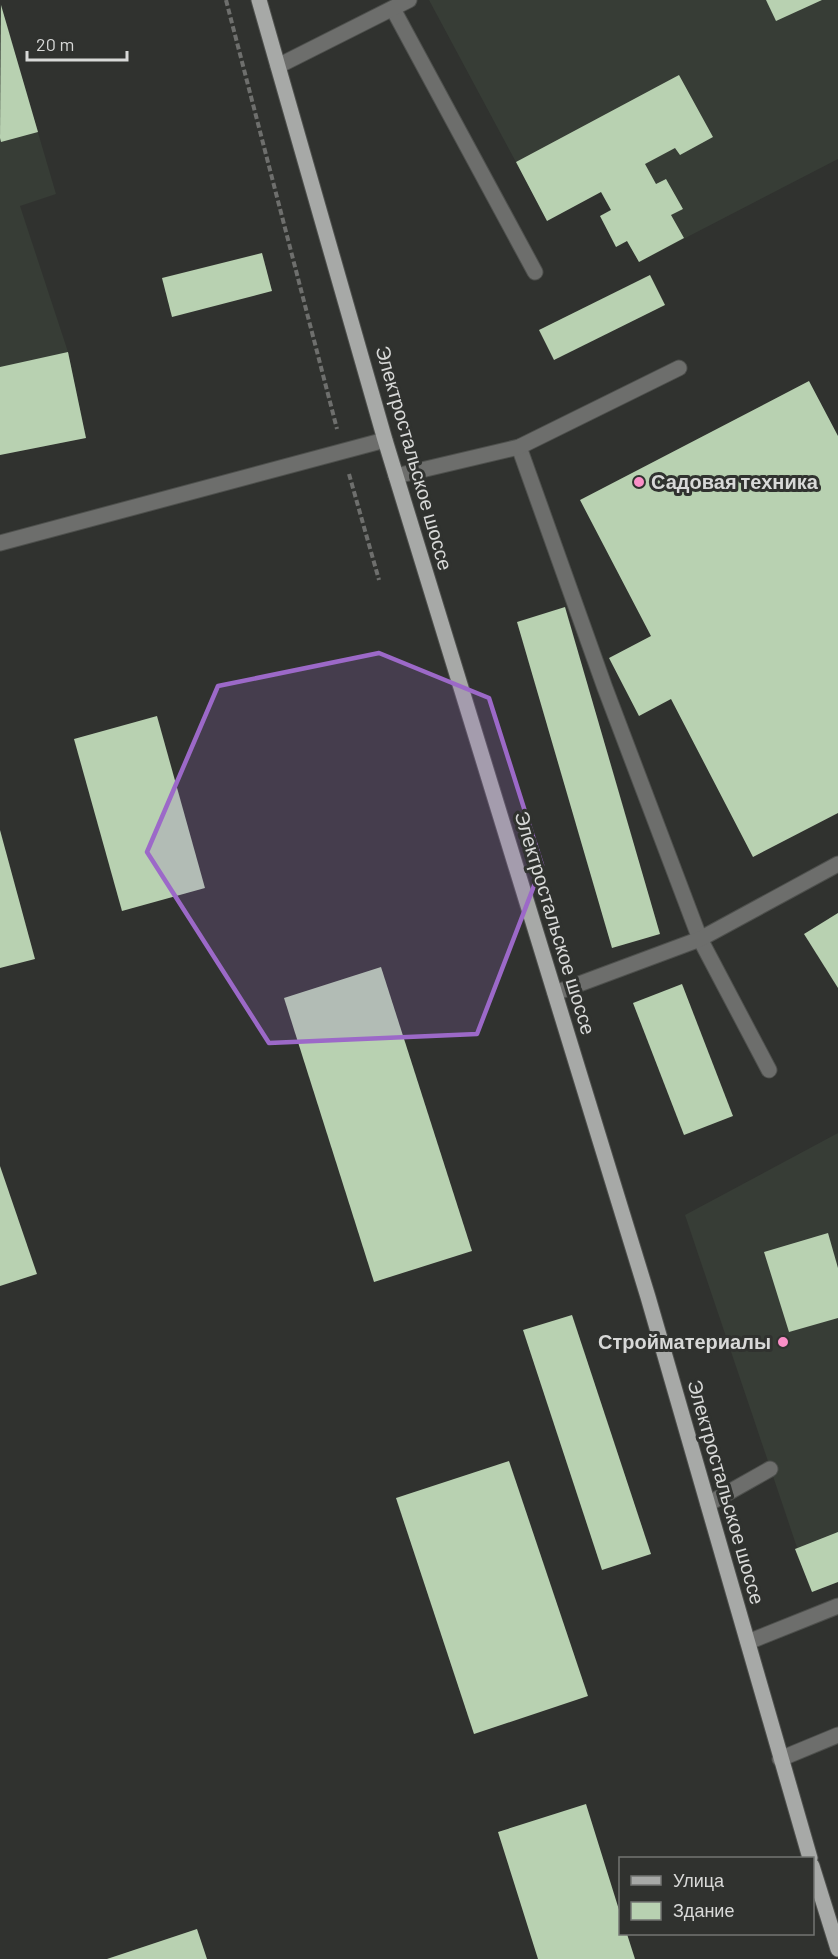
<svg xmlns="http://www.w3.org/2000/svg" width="838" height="1959" viewBox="0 0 838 1959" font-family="Barlow,sans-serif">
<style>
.built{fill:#373d36}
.building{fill:#b8d1b1}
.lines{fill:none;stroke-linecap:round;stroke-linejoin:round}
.minor-casing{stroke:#4e504d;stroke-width:17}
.major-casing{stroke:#4e504d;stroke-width:17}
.path{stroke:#6e6f6d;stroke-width:4;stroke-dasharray:6 3;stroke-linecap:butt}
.minor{stroke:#6d6e6c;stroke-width:15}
.major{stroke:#a7a9a7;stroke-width:15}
.marked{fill:#9c69c8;fill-opacity:0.2;stroke:#9c69c8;stroke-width:4.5;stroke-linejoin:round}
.poi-dot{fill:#fa8fc7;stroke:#30322f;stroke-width:2}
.labels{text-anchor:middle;stroke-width:6;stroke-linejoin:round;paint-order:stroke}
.street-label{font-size:20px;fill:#d8d9d8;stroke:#30322f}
.poi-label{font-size:20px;font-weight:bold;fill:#d8d9d8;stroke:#30322f;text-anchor:start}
</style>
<rect width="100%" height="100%" fill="#30322f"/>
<g class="built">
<polygon points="429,0 838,0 838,159 639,262 627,241 616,246 600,216 611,209 602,191 547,220"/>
<polygon points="0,3 56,194 20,206 68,352 86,438 0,455"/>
<polygon points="838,1133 838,1582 812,1592 685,1215"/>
</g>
<g class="building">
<polygon points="766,0 822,0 776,21"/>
<polygon points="1,5 38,132 1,142 0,138"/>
<polygon points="679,75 713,137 680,155 675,148 645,164 656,184 666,179 683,209 671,215 684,238 639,262 627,241 616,247 600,216 611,210 601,192 547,221 516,162"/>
<polygon points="262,253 272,291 172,317 162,278"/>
<polygon points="650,275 665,305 554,360 539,330"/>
<polygon points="68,352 86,438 0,455 0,367"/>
<polygon points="809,381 838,436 838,813 753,857 671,699 639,716 609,658 651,636 580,500"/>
<polygon points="565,607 660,934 612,948 517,622"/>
<polygon points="157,716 205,888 122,911 74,739"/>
<polygon points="0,830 35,959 0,968"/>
<polygon points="838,913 838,988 804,934"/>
<polygon points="381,967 472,1251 374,1282 284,998"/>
<polygon points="682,984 733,1116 684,1135 633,1003"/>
<polygon points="0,1166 37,1274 0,1286"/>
<polygon points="828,1233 838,1268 838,1318 789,1332 764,1252"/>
<polygon points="572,1315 651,1554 602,1570 523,1330"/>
<polygon points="509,1461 588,1696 474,1734 396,1498"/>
<polygon points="838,1532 838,1582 812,1592 795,1549"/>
<polygon points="586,1804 620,1913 620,1934 627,1934 635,1959 538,1959 498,1832"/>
<polygon points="197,1929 207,1959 107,1959"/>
</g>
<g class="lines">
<defs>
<g id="minor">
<polyline points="393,9 535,272"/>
<polyline points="278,66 409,0"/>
<polyline points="519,447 605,688 700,939 769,1070"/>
<polyline points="396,476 519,447 679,368"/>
<polyline points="0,543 385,440"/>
<polyline points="555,993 700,939 838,864"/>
<polyline points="708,1504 770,1469"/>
<polyline points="748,1642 838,1606"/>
<polyline points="780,1759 838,1735"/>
</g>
<g id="major">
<polyline points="259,0 385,440 648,1297 810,1858"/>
<polyline points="812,1866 838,1949"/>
</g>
</defs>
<use href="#minor" class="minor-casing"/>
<use href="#major" class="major-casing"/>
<g class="path">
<polyline points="226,0 337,429"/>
<polyline points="349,474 379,580"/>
</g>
<use href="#minor" class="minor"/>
<use href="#major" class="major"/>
</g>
<path class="marked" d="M379 653 489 698 542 865 477 1034 269 1043 147 852 218 686Z"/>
<g class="poi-dot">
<circle cx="639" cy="482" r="6"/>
<circle cx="783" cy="1342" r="6"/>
</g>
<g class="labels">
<g class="street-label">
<text transform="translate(414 458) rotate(74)" y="7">Электростальское шоссе</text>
<text transform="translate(555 923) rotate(73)" y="7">Электростальское шоссе</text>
<text transform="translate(726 1492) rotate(74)" y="7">Электростальское шоссе</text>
</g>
<g class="poi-label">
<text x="651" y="489">Садовая техника</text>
<text x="771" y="1349" text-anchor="end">Стройматериалы</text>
</g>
</g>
<rect x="619" y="1857" width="195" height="78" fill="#30322f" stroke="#737573" stroke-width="1.5"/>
<rect x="631" y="1876" width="30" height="9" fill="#a7a9a7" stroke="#737573" stroke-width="1.5"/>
<text x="673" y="1887" font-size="18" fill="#d8d9d8">Улица</text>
<rect x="631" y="1902" width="30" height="18" fill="#b8d1b1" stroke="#737573" stroke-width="1.5"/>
<text x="673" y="1917" font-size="18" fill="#d8d9d8">Здание</text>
<path d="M27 51v9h100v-9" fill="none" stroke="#d8d9d8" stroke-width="3"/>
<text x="36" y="51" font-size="18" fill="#d8d9d8" stroke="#30322f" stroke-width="4.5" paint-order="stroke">20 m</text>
</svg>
